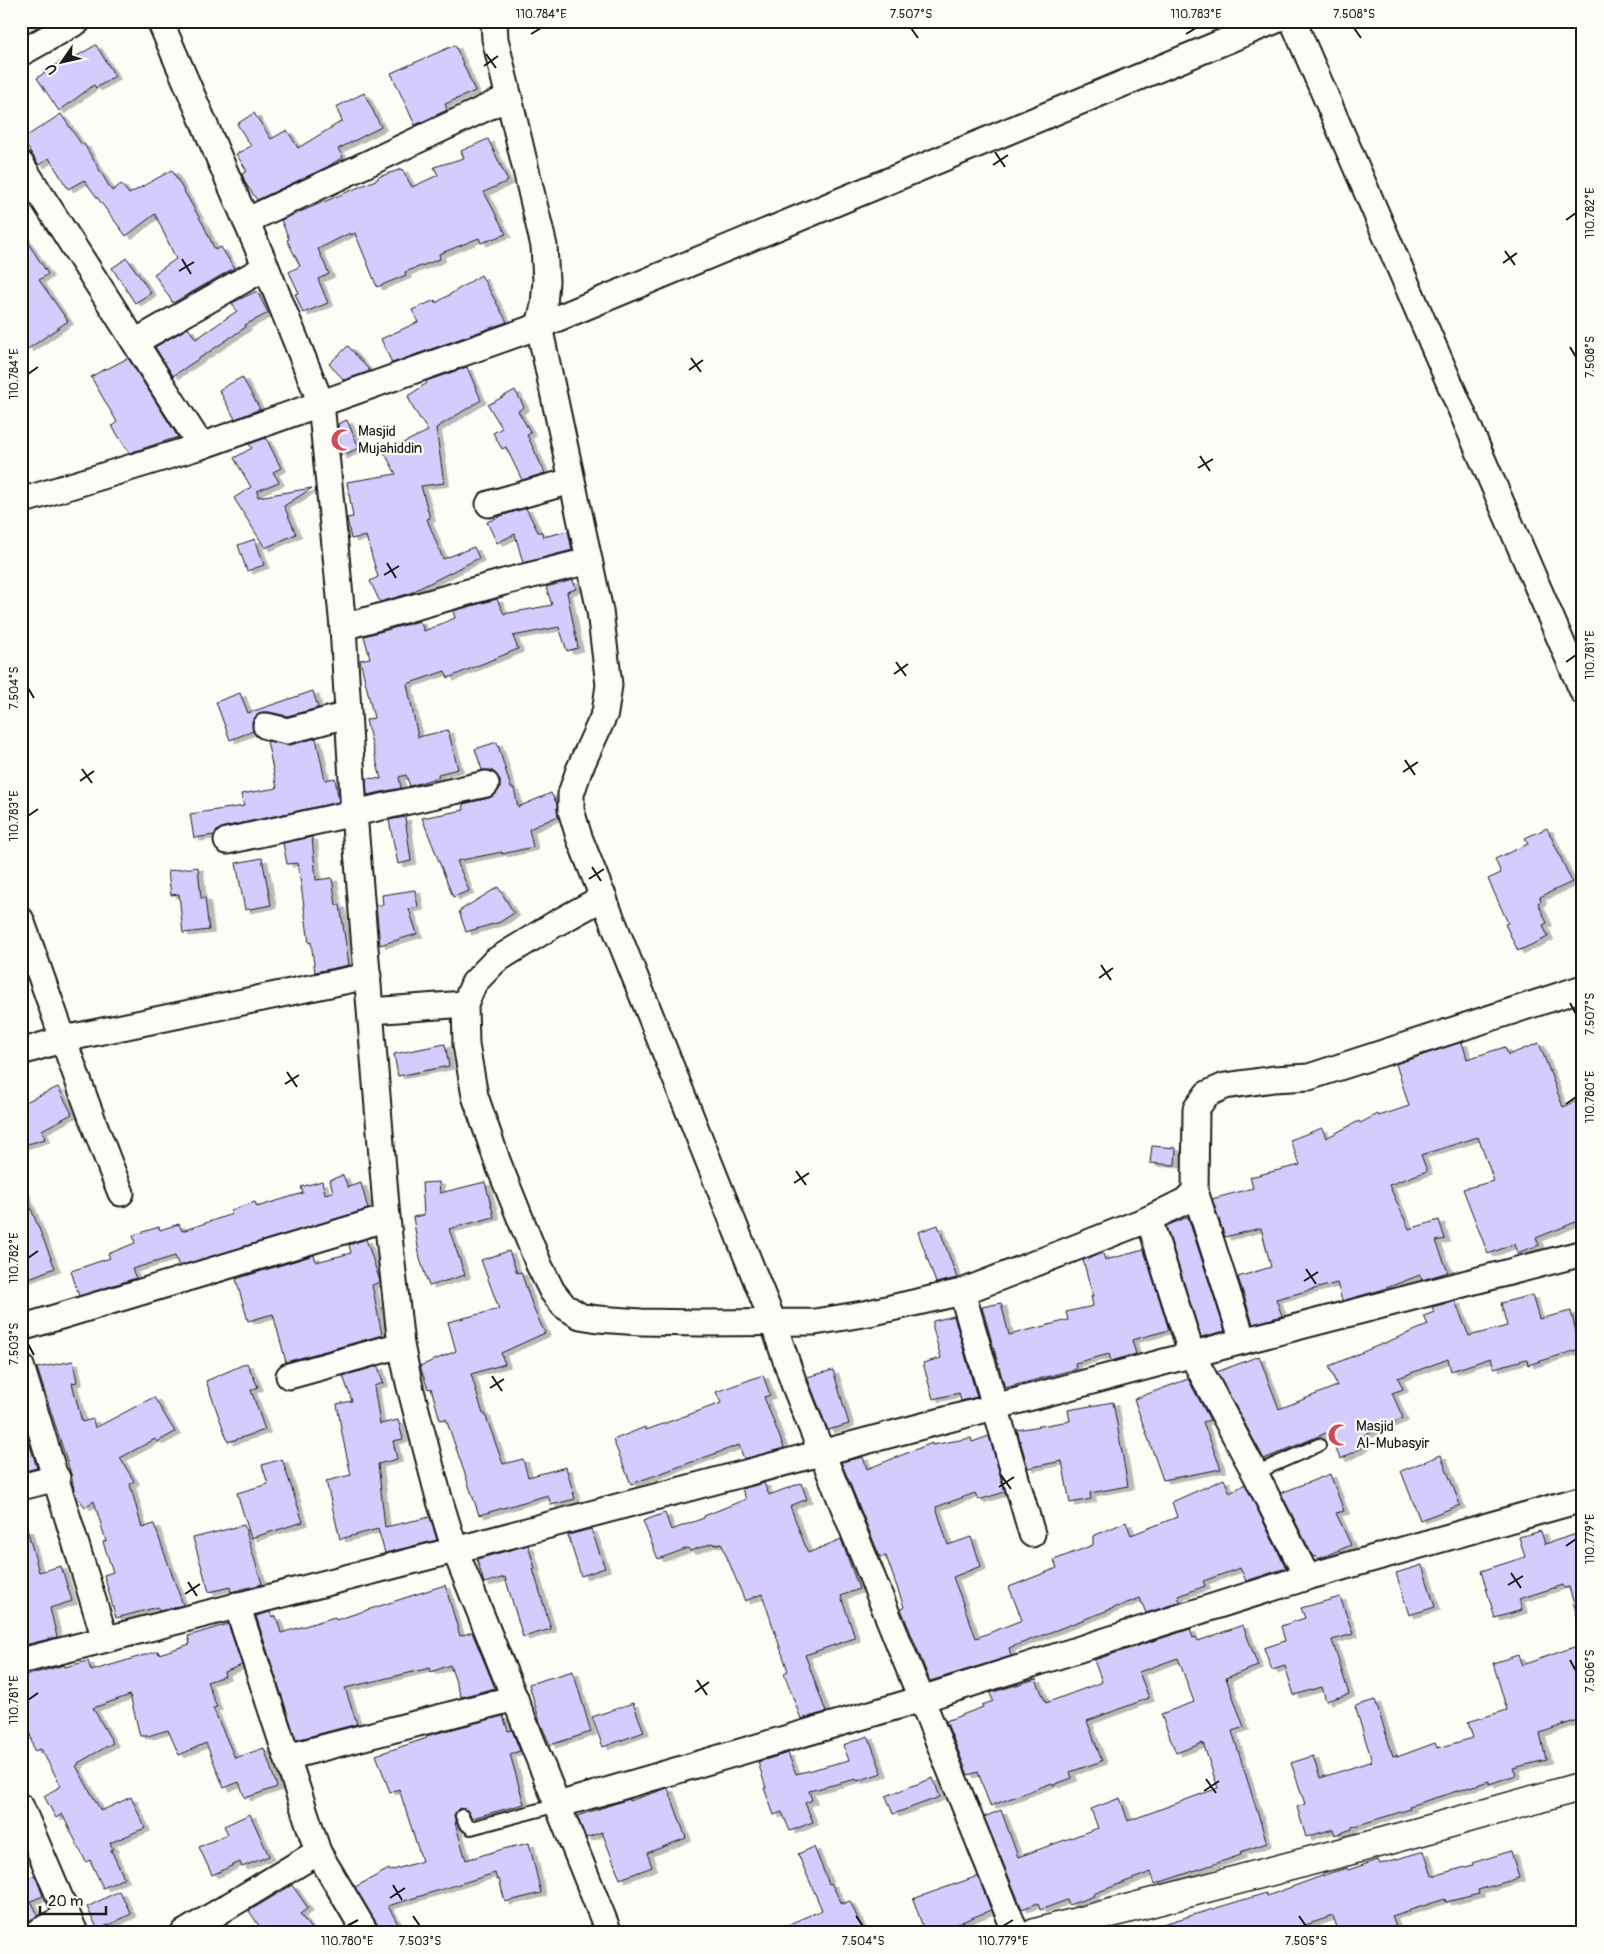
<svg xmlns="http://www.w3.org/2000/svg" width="1604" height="1954" viewBox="0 0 1604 1954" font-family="Pangolin,sans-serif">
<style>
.building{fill:#d5cbfd;stroke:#1c1c1c;filter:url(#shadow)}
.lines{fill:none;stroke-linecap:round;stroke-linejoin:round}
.lane-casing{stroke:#1c1c1c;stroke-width:16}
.street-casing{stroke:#1c1c1c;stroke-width:29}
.secondary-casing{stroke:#1c1c1c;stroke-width:31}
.lane{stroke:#fdfcf7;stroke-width:12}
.street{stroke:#fdfcf7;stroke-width:25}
.secondary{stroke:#fdfcf7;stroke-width:28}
.ticks{fill:none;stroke:#1c1c1c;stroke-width:2}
.labels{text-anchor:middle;stroke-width:4.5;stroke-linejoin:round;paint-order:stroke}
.poi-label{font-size:15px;fill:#1c1c1c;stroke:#fdfcf7;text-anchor:start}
.neatline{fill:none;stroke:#1c1c1c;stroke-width:2}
.ticks-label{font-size:12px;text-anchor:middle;fill:#1c1c1c}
</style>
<defs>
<filter id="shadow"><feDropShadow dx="5.5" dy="3" stdDeviation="0" flood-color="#0004"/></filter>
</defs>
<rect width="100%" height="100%" fill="#fdfcf7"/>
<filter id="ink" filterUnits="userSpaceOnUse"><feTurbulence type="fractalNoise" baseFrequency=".02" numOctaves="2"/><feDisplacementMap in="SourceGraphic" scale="10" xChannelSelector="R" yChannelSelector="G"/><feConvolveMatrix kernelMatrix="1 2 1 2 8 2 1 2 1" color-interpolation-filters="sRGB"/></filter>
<g filter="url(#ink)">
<g class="building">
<polygon points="21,21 48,21 21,36"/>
<polygon points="96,45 115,76 96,88 94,85 59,111 37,78 61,61 63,64"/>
<polygon points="455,45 475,91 445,104 447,110 415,125 391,73"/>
<polygon points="364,93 381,127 338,149 343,157 327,167 257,200 246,184 242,174 247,171 236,154 251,146 237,124 254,113 271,139 287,130 298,148 342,121 336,107"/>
<polygon points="61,114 82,145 84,144 112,191 121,184 129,194 172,170 204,226 215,250 221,247 234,268 173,303 154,274 176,259 155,214 126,236 84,180 68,189 49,158 39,165 22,139"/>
<polygon points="488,139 508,181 484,192 506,234 481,243 479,238 439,254 440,259 405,272 406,275 377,287 355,233 351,235 350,233 318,249 329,274 318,279 328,303 303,313 295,294 299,293 289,272 300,266 287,240 289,239 281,220 378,179 378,177 402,169 412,187 438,175 434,167 464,158 461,151"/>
<polygon points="21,232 48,274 39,280 68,321 28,349 21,338"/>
<polygon points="127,258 151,293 135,303 112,268"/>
<polygon points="481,275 507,322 392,363 381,339 418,322 412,310 435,300 436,303"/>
<polygon points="257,291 268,313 245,325 246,327 173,376 155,347 188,328 196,339 237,311 232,303"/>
<polygon points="348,346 370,371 344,380 329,364"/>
<polygon points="128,358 178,437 129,453 112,426 117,422 91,377 106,368 107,369"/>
<polygon points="467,367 481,400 436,428 444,483 421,486 430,518 427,519 443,559 474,547 479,558 408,594 380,602 370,581 378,577 366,536 351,539 347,518 353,517 347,482 396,474 384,452 428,431 413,408 408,396 427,383 426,381"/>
<polygon points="242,377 260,409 235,419 219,390"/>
<polygon points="515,390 524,407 518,411 531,433 527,435 545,473 522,480 506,447 502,449 493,433 502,428 488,405"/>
<polygon points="347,420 359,448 341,456 338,424"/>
<polygon points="266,438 281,468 273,472 279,482 257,491 258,497 312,488 284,506 296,534 265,548 234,498 251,487 234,458 252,448 249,444"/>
<polygon points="526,508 538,532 542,532 543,537 568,531 572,550 523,563 515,534 497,543 487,522 501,516"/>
<polygon points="255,539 264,565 247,571 238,545"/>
<polygon points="573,580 576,589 567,592 578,648 567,651 559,627 513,636 518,649 448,678 445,671 407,684 418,737 448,730 458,769 438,774 439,777 410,786 406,775 399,777 401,788 367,795 366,778 381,779 366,720 374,718 360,660 370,658 364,636 420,621 424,631 455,618 453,611 497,599 504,614 552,605 546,587"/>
<polygon points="313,691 318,708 287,716 269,712 261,712 255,717 252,722 253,731 230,740 216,702 240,693 248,713"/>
<polygon points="316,738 325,780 335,778 339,802 224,827 218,830 214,835 194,838 190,814 244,806 241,794 277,788 267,741 290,745"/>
<polygon points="497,742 511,788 514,788 518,807 551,793 557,804 558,816 529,829 533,847 502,854 502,852 457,861 469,891 453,897 422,818 464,810 463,804 489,798 496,794 500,788 500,780 496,774 491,770 482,770 475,749"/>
<polygon points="405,817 411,861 398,864 389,820"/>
<polygon points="1547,828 1572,882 1540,897 1541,901 1538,903 1547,923 1543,925 1548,937 1518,951 1505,924 1508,923 1488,879 1501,873 1495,859 1528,844 1525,838"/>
<polygon points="312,837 316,880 332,878 336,905 340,905 349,965 315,972 311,942 309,943 298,863 287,864 283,843"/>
<polygon points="262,858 271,905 245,910 236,863"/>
<polygon points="198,867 201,898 205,898 209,930 183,933 179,894 171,895 168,871"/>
<polygon points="498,887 514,913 500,922 466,932 459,911"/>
<polygon points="415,890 418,907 409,909 417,934 380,945 376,905 383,905 382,895"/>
<polygon points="1462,1042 1467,1059 1505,1047 1508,1055 1539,1043 1563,1107 1583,1098 1583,1219 1536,1238 1539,1245 1517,1253 1514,1244 1488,1254 1463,1189 1494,1181 1478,1137 1421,1155 1427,1171 1389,1185 1409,1229 1439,1220 1445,1239 1436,1241 1448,1272 1422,1280 1420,1275 1381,1290 1342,1301 1337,1283 1276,1299 1282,1316 1253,1324 1238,1277 1271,1267 1261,1228 1225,1237 1212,1199 1253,1188 1250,1177 1300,1165 1290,1140 1322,1128 1326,1138 1359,1121 1360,1123 1378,1114 1379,1116 1409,1106 1396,1064"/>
<polygon points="445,1044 449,1066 398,1076 394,1054"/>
<polygon points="58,1087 72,1114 42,1130 45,1139 21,1146 21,1104"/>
<polygon points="1152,1146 1176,1148 1175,1165 1150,1163"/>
<polygon points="343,1175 348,1187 361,1183 368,1209 179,1266 175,1256 132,1269 136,1278 79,1296 71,1271 110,1258 108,1254 135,1243 133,1235 159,1227 160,1230 179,1224 182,1231 232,1214 231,1210 255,1202 257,1207 303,1193 301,1187 322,1181 325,1194 333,1192 330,1180"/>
<polygon points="439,1182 440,1193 485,1182 494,1217 449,1229 465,1275 429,1286 420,1259 413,1217 424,1215 422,1183"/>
<polygon points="21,1184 55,1268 21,1281"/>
<polygon points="1188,1217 1225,1331 1201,1337 1166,1226"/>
<polygon points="938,1225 957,1278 936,1283 918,1232"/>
<polygon points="366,1239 379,1278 380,1282 372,1285 382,1335 286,1362 273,1314 248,1321 236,1279 314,1255 316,1262 351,1253 349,1245"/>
<polygon points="1144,1250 1169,1330 1132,1340 1136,1354 1111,1361 1109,1354 1075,1363 1076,1369 1005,1388 982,1307 1001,1303 1009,1335 1068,1320 1066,1312 1093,1306 1091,1296 1093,1296 1083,1260 1103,1253 1105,1260"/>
<polygon points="509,1251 517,1273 521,1272 534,1310 545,1333 501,1353 505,1364 471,1374 483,1414 485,1414 503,1464 523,1459 528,1477 566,1467 575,1499 551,1505 548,1495 479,1515 446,1419 440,1420 431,1388 428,1389 420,1366 456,1351 448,1322 499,1309 481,1260"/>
<polygon points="1532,1295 1539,1319 1571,1311 1580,1349 1528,1365 1527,1359 1494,1368 1491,1358 1451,1371 1448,1359 1398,1378 1403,1389 1392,1393 1403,1418 1361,1437 1366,1445 1341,1459 1326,1433 1264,1459 1217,1372 1259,1356 1279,1409 1337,1386 1329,1366 1428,1325 1424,1316 1434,1312 1432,1307 1455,1301 1469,1336 1507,1326 1501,1303"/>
<polygon points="954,1316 977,1397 961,1401 959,1393 933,1399 923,1363 941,1358 933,1328 933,1321"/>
<polygon points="73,1361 77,1382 72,1383 82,1422 93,1419 95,1428 154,1397 175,1432 157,1442 155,1439 120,1458 134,1481 130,1484 142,1528 154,1524 183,1605 159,1611 158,1607 116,1618 104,1575 113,1572 103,1542 106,1541 94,1501 85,1507 75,1494 71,1474 37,1368"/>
<polygon points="247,1363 258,1387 251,1390 265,1430 228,1442 206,1381"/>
<polygon points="378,1366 383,1383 374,1386 380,1424 398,1420 403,1439 393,1441 397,1459 378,1464 385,1527 430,1517 437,1540 385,1553 378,1529 340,1539 326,1481 351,1475 343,1439 337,1404 352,1401 343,1376"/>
<polygon points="833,1370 849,1424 828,1430 807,1377"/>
<polygon points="763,1375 770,1395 764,1397 784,1448 744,1459 739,1445 631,1484 613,1440 645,1427 646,1430 721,1403 716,1392"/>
<polygon points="1188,1379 1210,1420 1203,1422 1221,1469 1163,1480 1134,1399"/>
<polygon points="1113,1402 1128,1486 1090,1493 1091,1499 1070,1503 1062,1461 1028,1468 1017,1430 1070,1421 1068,1410"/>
<polygon points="21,1416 37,1468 21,1472"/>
<polygon points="989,1436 1005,1492 978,1500 975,1493 936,1507 948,1545 971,1537 981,1566 953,1577 976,1638 1022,1620 1009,1587 1057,1568 1054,1560 1093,1545 1093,1536 1126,1522 1131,1535 1177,1517 1172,1502 1224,1479 1230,1493 1245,1484 1286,1568 1246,1581 1240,1568 1203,1581 1205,1586 1178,1596 1180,1602 1146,1613 1140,1598 1009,1648 1011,1656 930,1681 901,1609 904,1607 886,1556 880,1557 841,1462 863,1457 867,1469 932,1443 932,1445 971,1438 972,1442"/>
<polygon points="1441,1455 1460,1505 1420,1520 1401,1471"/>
<polygon points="282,1459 303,1522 251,1538 237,1493 268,1484 262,1465"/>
<polygon points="1330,1474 1344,1511 1336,1513 1351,1545 1318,1559 1316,1556 1313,1557 1281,1493"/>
<polygon points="764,1483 769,1495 801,1483 807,1499 790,1506 808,1553 841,1539 859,1589 841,1596 855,1638 805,1655 826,1712 801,1719 784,1673 788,1671 762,1594 745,1601 721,1543 714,1545 713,1543 690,1551 688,1548 658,1559 643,1521 665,1513 671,1530 704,1518 704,1516 746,1499 742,1489"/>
<polygon points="244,1525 262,1584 231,1592 230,1587 209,1592 193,1538"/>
<polygon points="27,1529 39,1572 61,1566 72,1601 50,1608 57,1637 21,1646 21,1530"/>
<polygon points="591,1529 605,1568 581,1576 568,1535"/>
<polygon points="1541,1531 1545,1544 1583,1532 1583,1618 1578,1619 1569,1587 1564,1588 1563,1585 1519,1599 1522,1610 1495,1618 1481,1571 1525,1557 1519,1537"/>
<polygon points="528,1545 535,1569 533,1569 551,1629 523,1637 505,1577 484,1583 477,1559"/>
<polygon points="1422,1565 1435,1607 1409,1615 1396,1573"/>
<polygon points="445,1585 460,1636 472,1632 495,1688 461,1697 450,1665 431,1672 430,1668 345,1688 357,1724 296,1740 256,1616 270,1612 272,1617 276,1616 281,1633 335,1617 336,1620"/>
<polygon points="1340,1597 1353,1634 1332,1640 1349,1694 1326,1701 1322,1687 1294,1695 1285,1666 1272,1670 1264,1648 1285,1641 1281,1626 1305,1618 1301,1608"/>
<polygon points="228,1624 242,1665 224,1672 225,1676 207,1682 217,1707 213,1708 235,1758 264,1748 277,1787 245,1798 239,1782 224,1788 206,1743 179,1755 168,1730 148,1736 140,1736 130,1695 93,1708 113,1743 78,1763 79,1764 76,1766 101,1811 131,1797 145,1828 110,1843 113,1849 111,1850 124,1878 103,1888 90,1860 86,1862 62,1814 56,1818 44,1796 61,1786 41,1749 34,1751 29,1730 25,1731 21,1720 21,1677 64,1665 65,1667 88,1661 91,1671 158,1651 159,1654 190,1644 188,1636"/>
<polygon points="1243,1625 1258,1666 1226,1678 1244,1727 1232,1731 1267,1843 1240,1852 1241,1855 1155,1884 1151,1872 1093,1894 1094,1896 1069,1905 1067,1900 1040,1910 1038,1903 1022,1909 984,1817 1001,1810 1018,1857 1098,1828 1091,1809 1120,1798 1128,1821 1218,1788 1203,1743 1176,1753 1161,1714 1194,1702 1178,1658 1139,1672 1149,1698 1087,1721 1102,1761 1070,1772 1072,1778 1053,1785 1052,1783 990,1806 978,1772 968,1775 946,1721 983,1707 982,1705 993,1701 990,1693 1036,1679 1046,1703 1102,1682 1094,1660 1190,1629 1193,1638 1196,1637 1198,1641"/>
<polygon points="1583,1644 1583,1718 1540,1733 1546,1760 1513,1768 1516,1775 1489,1784 1489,1781 1409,1806 1410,1809 1352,1827 1352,1829 1335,1835 1333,1829 1306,1837 1297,1807 1305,1804 1291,1763 1313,1756 1320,1778 1372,1761 1355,1706 1375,1700 1393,1756 1397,1755 1397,1757 1435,1743 1437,1748 1473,1738 1468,1722 1507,1710 1493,1663 1518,1655 1522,1665"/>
<polygon points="573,1671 591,1732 550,1745 540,1722 529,1684"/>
<polygon points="633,1703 644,1732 603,1747 592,1717"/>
<polygon points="503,1716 508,1731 512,1730 520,1751 510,1754 524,1804 472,1818 467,1810 459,1808 454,1815 456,1823 455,1823 466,1860 503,1849 529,1843 541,1893 505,1902 499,1879 497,1880 495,1873 388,1906 403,1933 380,1933 378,1926 355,1887 389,1869 390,1871 422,1861 399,1789 390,1792 376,1755 427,1738 426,1736"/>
<polygon points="868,1736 882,1773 857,1781 856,1779 809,1791 812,1800 805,1803 813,1822 790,1831 782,1812 774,1815 764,1788 766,1788 758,1762 788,1753 796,1774 849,1760 843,1745"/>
<polygon points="933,1778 940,1797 893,1814 886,1796"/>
<polygon points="668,1788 686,1838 647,1853 652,1867 620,1879 602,1832 586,1838 577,1816 629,1799 629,1801"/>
<polygon points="250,1814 269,1856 242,1867 240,1862 212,1875 199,1847 228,1834 224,1826"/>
<polygon points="814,1847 829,1884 831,1883 842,1904 850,1901 864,1933 768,1933 822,1910 798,1854"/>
<polygon points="1424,1851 1432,1876 1473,1865 1472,1863 1511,1851 1519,1878 1478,1890 1479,1894 1446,1902 1445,1899 1392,1916 1398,1933 1339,1933 1333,1916 1281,1933 1150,1933 1150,1928 1266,1893 1267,1896 1330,1873 1347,1868 1348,1870 1378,1860 1380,1864"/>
<polygon points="35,1875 43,1896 31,1901 38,1915 24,1925 21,1932 21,1878 22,1881"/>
<polygon points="978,1876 991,1910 935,1933 925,1933 913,1899"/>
<polygon points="292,1885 308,1908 300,1914 314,1933 264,1933 249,1911"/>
<polygon points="119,1891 131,1914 98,1930 87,1907"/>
</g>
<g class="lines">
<defs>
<g id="lane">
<polyline points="1255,1473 1319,1445"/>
<polyline points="462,1816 465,1823 471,1828 558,1805"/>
</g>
<g id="street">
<polyline points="160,21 266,267 321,403 343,627 354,813 387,1218 401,1345 409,1383 439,1498 455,1550 609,1933"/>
<polyline points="494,21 495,39 544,246 546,281 544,305 539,326 600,611 609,685 605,713 579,770 571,794 571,810 579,837 773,1322 794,1384 1016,1933"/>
<polyline points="1293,21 1583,692"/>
<polyline points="21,53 78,21"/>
<polyline points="21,164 201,446 539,326 1274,21"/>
<polyline points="246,221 509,97"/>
<polyline points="135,342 266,267"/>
<polyline points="21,501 201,446"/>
<polyline points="489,504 571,481"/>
<polyline points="343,627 504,582 589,561"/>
<polyline points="266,726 287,731 347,715"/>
<polyline points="227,841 486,784"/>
<polyline points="604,897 555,924 495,961 474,983 465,1004 466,1045 475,1096 498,1163 539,1265 552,1291 564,1306 580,1316 598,1319 641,1322 701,1323 815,1322 869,1313 962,1292 1149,1219 1185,1201 1195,1191 1196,1109 1207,1094 1225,1086 1274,1079 1309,1077 1583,988"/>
<path d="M21 920C54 1011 84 1103 121 1193"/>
<polyline points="371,1011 465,1004"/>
<polyline points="21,1052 64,1039 368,976"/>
<polyline points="1195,1191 1243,1341"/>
<polyline points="1149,1219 1192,1355 1255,1473 1307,1577"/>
<polyline points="962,1292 1032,1534"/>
<polyline points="21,1328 387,1218"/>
<polyline points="21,1366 105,1639"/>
<polyline points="289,1376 401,1345"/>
<polyline points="21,1487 57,1478"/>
<polyline points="237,1605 318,1852 366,1933"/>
<polyline points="21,1661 455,1550 1243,1341 1583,1253"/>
<polyline points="287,1757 515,1698"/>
<polyline points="558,1805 922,1699 1307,1577 1583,1499"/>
<polyline points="21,1807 75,1933"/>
<polyline points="36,1933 67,1916"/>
<polyline points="184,1933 318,1852"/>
</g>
<polyline id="secondary" points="1035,1933 1386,1841 1583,1786"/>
</defs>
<use href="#lane" class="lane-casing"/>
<use href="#street" class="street-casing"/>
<use href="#secondary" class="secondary-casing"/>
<use href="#lane" class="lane"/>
<use href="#street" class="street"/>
<use href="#secondary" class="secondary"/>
</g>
</g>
<path class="ticks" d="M911 28 918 38M1354 28 1361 38M531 34 541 28M1186 34 1196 28M486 54 496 68M484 66 498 56M995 152 1005 167M993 165 1008 155M1566 220 1576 213M1505 251 1515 265M182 259 191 274M1503 263 1517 253M179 271 194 262M1570 347 1576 357M691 358 701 372M689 370 703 360M28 374 38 367M1200 456 1210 471M1198 468 1213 459M387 563 396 578M384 575 399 566M896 662 906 676M1566 662 1576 655M894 674 908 664M28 688 34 698M1405 760 1415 775M82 769 92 783M1403 772 1418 762M80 781 94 771M28 816 38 809M592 867 601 881M589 879 604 869M1101 965 1111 980M1099 978 1113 968M1570 1003 1576 1014M287 1072 297 1087M285 1084 299 1075M1566 1104 1576 1097M796 1171 806 1185M794 1183 809 1173M28 1258 38 1251M1306 1269 1316 1284M1304 1281 1318 1272M28 1344 34 1355M492 1376 502 1391M490 1388 504 1379M1001 1475 1011 1489M999 1487 1014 1477M1566 1546 1576 1539M1511 1573 1521 1588M188 1582 197 1596M1508 1585 1523 1576M185 1594 200 1584M1570 1660 1576 1671M697 1680 707 1695M695 1692 709 1682M28 1700 38 1693M1206 1779 1216 1793M1204 1791 1219 1781M393 1885 402 1900M390 1898 405 1888M413 1916 420 1926M856 1916 863 1926M1299 1916 1306 1926M347 1926 358 1920M1003 1926 1013 1920"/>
<defs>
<symbol id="mosque-bare" viewBox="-9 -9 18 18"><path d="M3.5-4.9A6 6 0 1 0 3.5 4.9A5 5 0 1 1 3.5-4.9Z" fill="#d1495b" stroke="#fdfcf7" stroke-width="2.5" paint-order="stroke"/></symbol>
</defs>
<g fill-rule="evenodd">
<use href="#mosque-bare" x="326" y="424" width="32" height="32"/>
<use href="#mosque-bare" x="1323" y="1419" width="32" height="32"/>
</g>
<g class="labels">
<g class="poi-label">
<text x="358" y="436">Masjid<tspan x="358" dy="17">Mujahiddin</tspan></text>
<text x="1356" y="1431">Masjid<tspan x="1356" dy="17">Al-Mubasyir</tspan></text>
</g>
</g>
<rect width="1604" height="1954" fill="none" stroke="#fdfcf7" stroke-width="55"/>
<g transform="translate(62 62) rotate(236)" stroke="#fdfcf7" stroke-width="4" paint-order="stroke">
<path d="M0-4L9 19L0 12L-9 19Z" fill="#1c1c1c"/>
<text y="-8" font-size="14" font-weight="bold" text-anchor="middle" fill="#1c1c1c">U</text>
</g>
<path d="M40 1906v8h66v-8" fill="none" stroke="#1c1c1c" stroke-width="2.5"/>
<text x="48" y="1906" font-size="15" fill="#1c1c1c" stroke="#fdfcf7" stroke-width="4" paint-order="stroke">20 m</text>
<rect x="28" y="28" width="1548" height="1898" class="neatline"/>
<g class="ticks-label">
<text x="541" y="18">110.784°E</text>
<text x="911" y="18">7.507°S</text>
<text x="1196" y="18">110.783°E</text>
<text x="1354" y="18">7.508°S</text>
<text transform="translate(1590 213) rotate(-90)" y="4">110.782°E</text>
<text transform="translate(1590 357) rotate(-90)" y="4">7.508°S</text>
<text transform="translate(14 374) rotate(-90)" y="4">110.784°E</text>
<text transform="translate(1590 655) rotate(-90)" y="4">110.781°E</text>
<text transform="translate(14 688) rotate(-90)" y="4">7.504°S</text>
<text transform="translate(14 816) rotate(-90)" y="4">110.783°E</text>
<text transform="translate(1590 1014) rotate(-90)" y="4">7.507°S</text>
<text transform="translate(1590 1097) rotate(-90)" y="4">110.780°E</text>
<text transform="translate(14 1258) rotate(-90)" y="4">110.782°E</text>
<text transform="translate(14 1344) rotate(-90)" y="4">7.503°S</text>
<text transform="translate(1590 1539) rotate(-90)" y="4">110.779°E</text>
<text transform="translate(1590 1671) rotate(-90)" y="4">7.506°S</text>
<text transform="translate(14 1700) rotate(-90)" y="4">110.781°E</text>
<text x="347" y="1945">110.780°E</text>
<text x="420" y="1945">7.503°S</text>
<text x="863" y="1945">7.504°S</text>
<text x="1003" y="1945">110.779°E</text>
<text x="1306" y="1945">7.505°S</text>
</g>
</svg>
